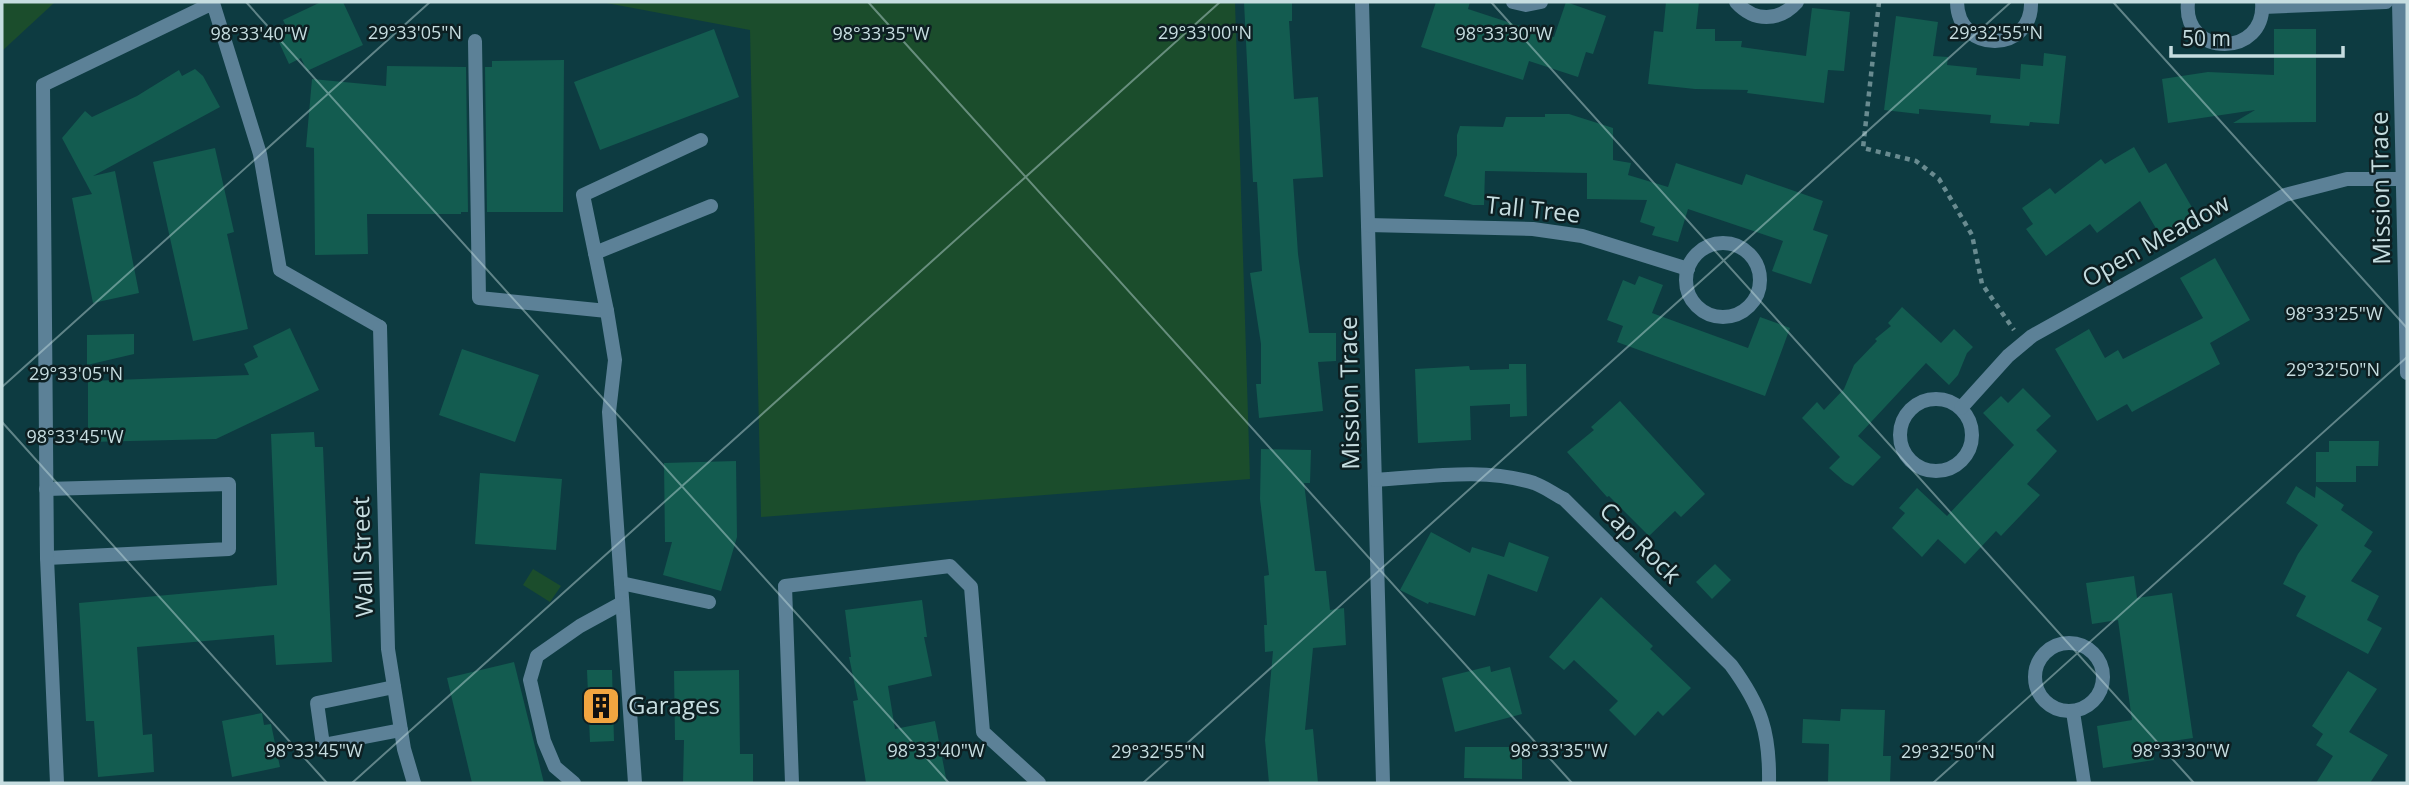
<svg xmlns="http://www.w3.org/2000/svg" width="2409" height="785" viewBox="0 0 2409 785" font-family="'Open Sans',sans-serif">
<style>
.green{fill:#1b4d2c}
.building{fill:#135c50}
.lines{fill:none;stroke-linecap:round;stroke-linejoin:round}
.path{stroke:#698b90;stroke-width:4.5;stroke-dasharray:5 5;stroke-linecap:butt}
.service{stroke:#5c8197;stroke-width:14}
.minor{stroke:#5c8197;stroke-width:14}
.ticks{fill:none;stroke:#c6dde0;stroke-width:2;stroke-opacity:0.45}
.labels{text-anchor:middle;stroke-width:5;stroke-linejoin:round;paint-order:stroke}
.street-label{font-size:24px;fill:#c6dde0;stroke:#0d1f22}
.poi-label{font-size:24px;fill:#c6dde0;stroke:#0d1f22;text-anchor:start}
.ticks-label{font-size:18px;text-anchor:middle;fill:#c6dde0;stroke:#0d1f22;stroke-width:5;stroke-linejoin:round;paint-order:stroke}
</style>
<rect width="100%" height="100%" fill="#0d3b41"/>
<g class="green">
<polygon points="2,2 55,2 2,51"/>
<polygon points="601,2 1235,2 1250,479 761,517 750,30"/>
<polygon points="533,569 561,586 550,602 523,585"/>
</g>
<g class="building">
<polygon points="321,2 343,2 363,45 307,71 301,58 289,64 277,38 289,32 283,20"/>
<polygon points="1244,2 1292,2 1292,21 1289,21 1294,99 1318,97 1323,177 1293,179 1298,254 1309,333 1336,333 1336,361 1318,362 1323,411 1259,418 1256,384 1261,384 1261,344 1250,273 1262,271 1257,182 1253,182"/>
<polygon points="1436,2 1470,2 1468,9 1554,37 1566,2 1606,16 1593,54 1586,52 1578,77 1529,61 1523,80 1421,47"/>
<polygon points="1666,2 1699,2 1696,29 1715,29 1715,41 1742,41 1741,47 1806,56 1812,8 1850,12 1844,71 1828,70 1824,103 1747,93 1748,90 1695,89 1648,84 1654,31 1663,32"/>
<polygon points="1896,16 1938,22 1933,56 1948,57 1947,65 1977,68 1976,75 2020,79 2021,64 2043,66 2044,53 2066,56 2059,124 2030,122 2029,126 1990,123 1991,115 1919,109 1919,114 1884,110"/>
<polygon points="714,29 739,97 600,150 574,82"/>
<polygon points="2274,29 2316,29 2316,122 2233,123 2255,110 2168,123 2162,79 2208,72 2274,75"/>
<polygon points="564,60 563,212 487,212 485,67 492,67 492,61"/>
<polygon points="387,66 466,67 468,212 461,212 461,214 367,214 368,254 315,255 314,148 306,147 312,79 386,86"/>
<polygon points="195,69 203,76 220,107 93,176 115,171 139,293 93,303 72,198 92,194 62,138 85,111 92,117 137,96 179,70 182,76"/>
<polygon points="1545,114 1569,114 1613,128 1613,160 1631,163 1628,175 1668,187 1676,163 1742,185 1746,174 1823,201 1813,230 1828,235 1811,284 1772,271 1783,241 1688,209 1678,242 1652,235 1655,227 1640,222 1647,200 1587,199 1587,173 1485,171 1484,205 1473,205 1444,196 1457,155 1457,135 1460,126 1503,127 1506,117 1545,117"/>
<polygon points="2134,147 2149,173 2166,163 2197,216 2161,237 2140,201 2097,233 2090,224 2046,256 2026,229 2033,224 2022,208 2050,188 2055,194 2101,159 2105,164"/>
<polygon points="215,148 234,232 227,234 248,329 193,341 153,162"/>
<polygon points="2215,258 2250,320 2210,343 2220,364 2132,412 2127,404 2097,421 2055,349 2089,329 2105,358 2118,350 2123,359 2203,318 2180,278"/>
<polygon points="1639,276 1663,285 1652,313 1748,348 1760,317 1790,328 1765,396 1617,342 1623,326 1607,320 1623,280 1635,285"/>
<polygon points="1902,307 1941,343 1954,329 1973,347 1967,353 1958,375 1949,385 1926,363 1858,436 1881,457 1853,486 1845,482 1829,468 1840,457 1802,418 1817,402 1824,410 1844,389 1854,365 1877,341 1875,339 1891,326 1888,323"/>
<polygon points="290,328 319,390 216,439 88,442 88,381 249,375 244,364 258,357 253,346"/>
<polygon points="134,334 134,354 87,365 87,335"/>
<polygon points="462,349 539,375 515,442 439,415"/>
<polygon points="1509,364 1526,364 1527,416 1510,417 1510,404 1470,406 1471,440 1418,443 1415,369 1469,366 1470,370 1509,369"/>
<polygon points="2023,388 2051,416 2036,430 2057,451 2027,484 2040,495 2001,536 1996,531 1965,564 1938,539 1922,557 1892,528 1905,513 1899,508 1917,488 1947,516 2014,445 1983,413 2001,396 2008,403"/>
<polygon points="1620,401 1705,494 1681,517 1675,511 1649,536 1609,496 1607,497 1567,452 1594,430 1591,427"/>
<polygon points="314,432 315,447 323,447 332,662 276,665 274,635 137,647 143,735 152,734 154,772 98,777 94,721 86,721 79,603 277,585 271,434"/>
<polygon points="2329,441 2379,441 2378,466 2356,466 2356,482 2316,482 2316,452 2329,452"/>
<polygon points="1261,449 1311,450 1310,483 1304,483 1315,571 1326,571 1330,610 1344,608 1346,645 1313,648 1305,730 1313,729 1318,783 1269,783 1265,740 1273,651 1265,652 1264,625 1267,625 1264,576 1269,575 1260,499"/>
<polygon points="736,461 737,537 721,591 663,575 672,542 665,542 664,463"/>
<polygon points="480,473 562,479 556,550 475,544"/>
<polygon points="2296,486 2315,498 2316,486 2344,505 2341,510 2373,532 2364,546 2372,551 2351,581 2379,596 2367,620 2382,628 2368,654 2296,616 2306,596 2283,584 2298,554 2318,525 2286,503"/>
<polygon points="1431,532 1470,553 1472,547 1504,557 1509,542 1549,557 1537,592 1488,574 1475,616 1429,602 1428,604 1400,590"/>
<polygon points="1715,564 1731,580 1712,599 1696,582"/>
<polygon points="2134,576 2137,598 2172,593 2193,738 2152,744 2154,760 2103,768 2097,726 2132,720 2118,620 2092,624 2086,583"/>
<polygon points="1601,597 1653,646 1650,649 1691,688 1663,716 1658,711 1635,736 1609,710 1618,701 1574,660 1564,670 1549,657"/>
<polygon points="922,600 927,637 924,637 932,676 888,686 895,729 935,721 947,783 866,783 853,701 858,700 849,657 851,657 845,610"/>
<polygon points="514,662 544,783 472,783 447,678"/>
<polygon points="1490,666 1491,672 1510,667 1522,714 1455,732 1442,678"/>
<polygon points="587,670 612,670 614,741 590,742"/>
<polygon points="739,670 740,754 753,754 753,783 683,783 684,740 675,740 674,671"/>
<polygon points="2348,671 2377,689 2349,732 2388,755 2370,783 2316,783 2333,756 2316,745 2323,734 2312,726"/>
<polygon points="1841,709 1885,710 1883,756 1891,756 1890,783 1828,783 1829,744 1802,743 1803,719 1840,721"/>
<polygon points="262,713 264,725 271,724 280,767 232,777 222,721"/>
<polygon points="1465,747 1522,747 1522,779 1464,778"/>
</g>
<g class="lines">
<polyline class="path" points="1879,2 1863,148 1916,161 1939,179 1972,235 1982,284 2014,330"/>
<g class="service">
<polyline points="475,41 479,298 607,311 615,360 609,412 635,783"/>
<polyline points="595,253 711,206"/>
<polyline points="607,311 583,195 701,140"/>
<polyline points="46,489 229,484 229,549 47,558"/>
<polyline points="621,583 709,602"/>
<polyline points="394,687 317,703 323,745 401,730"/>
<polyline points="57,783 47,558 43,85 213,3 260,154 280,270 380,327"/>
<polyline points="574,783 555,767 544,741 530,680 537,656 580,626 622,603"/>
<polyline points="792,783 785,586 950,566 971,587 983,732 1039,783"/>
</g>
<g class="minor">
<polyline points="1362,2 1383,783"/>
<polyline points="1513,2 1526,5 1541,2"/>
<path d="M1736 2C1754 22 1779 22 1797 2"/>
<path d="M1957 2C1958 55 2033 53 2031 2"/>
<path d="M2188 2C2182 58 2267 58 2262 2"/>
<polyline points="2399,2 2407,373"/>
<polyline points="2263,7 2386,2"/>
<polyline points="1368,225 1533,229 1582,236 1688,269"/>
<circle cx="1723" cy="280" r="37"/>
<polyline points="380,327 388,649 404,749 414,783"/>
<circle cx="1936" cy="435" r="36"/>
<polyline points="1961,408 2008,356 2032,336 2285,195 2347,179 2403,179"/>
<path d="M1375 480C1427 477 1484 467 1534 483 1545 487 1554 494 1564 499L1731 665C1761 706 1770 732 1769 783"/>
<circle cx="2069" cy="677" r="34"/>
<polyline points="2073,712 2084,783"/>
</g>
</g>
<path class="ticks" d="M246 2 949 783M868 2 1572 783M1491 2 2194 783M2113 2 2407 328M2 387 430 2M2 422 327 783M352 783 1220 2M1143 783 2011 2M1933 783 2407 357"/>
<defs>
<symbol id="building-square" viewBox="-11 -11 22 22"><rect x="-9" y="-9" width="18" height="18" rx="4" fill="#f2a540" stroke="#0d1f22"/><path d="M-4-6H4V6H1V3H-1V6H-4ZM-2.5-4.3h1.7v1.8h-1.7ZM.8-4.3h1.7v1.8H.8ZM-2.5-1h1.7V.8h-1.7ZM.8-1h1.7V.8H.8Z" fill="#111"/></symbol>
</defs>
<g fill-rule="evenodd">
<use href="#building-square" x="579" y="684" width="44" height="44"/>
</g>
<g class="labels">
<g class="street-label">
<text transform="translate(2381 188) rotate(-91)" y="8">Mission Trace</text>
<text transform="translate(1533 210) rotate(6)" y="8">Tall Tree</text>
<text transform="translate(2156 241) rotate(-29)" y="8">Open Meadow</text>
<text transform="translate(1350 393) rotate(-91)" y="8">Mission Trace</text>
<text transform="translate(1640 543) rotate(45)" y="8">Cap Rock</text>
<text transform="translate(363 557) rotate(-92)" y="8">Wall Street</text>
</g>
<g class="poi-label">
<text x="628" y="714">Garages</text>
</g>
</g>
<g class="ticks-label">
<text x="415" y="39">29°33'05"N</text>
<text x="1996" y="39">29°32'55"N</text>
<text x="1205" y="39">29°33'00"N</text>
<text x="259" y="40">98°33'40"W</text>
<text x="881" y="40">98°33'35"W</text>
<text x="1504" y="40">98°33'30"W</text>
<text x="2334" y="320">98°33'25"W</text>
<text x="2333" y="376">29°32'50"N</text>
<text x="76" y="380">29°33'05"N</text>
<text x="75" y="443">98°33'45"W</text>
<text x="314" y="757">98°33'45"W</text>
<text x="936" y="757">98°33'40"W</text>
<text x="1559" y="757">98°33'35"W</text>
<text x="2181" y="757">98°33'30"W</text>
<text x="1158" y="758">29°32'55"N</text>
<text x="1948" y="758">29°32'50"N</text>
</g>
<rect width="2409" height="785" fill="none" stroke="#c6dde0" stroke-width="7"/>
<path d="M2171 46v10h172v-10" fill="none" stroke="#c6dde0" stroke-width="3.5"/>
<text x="2182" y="46" font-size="21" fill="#c6dde0" stroke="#0d1f22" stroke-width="5" paint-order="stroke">50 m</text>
</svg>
